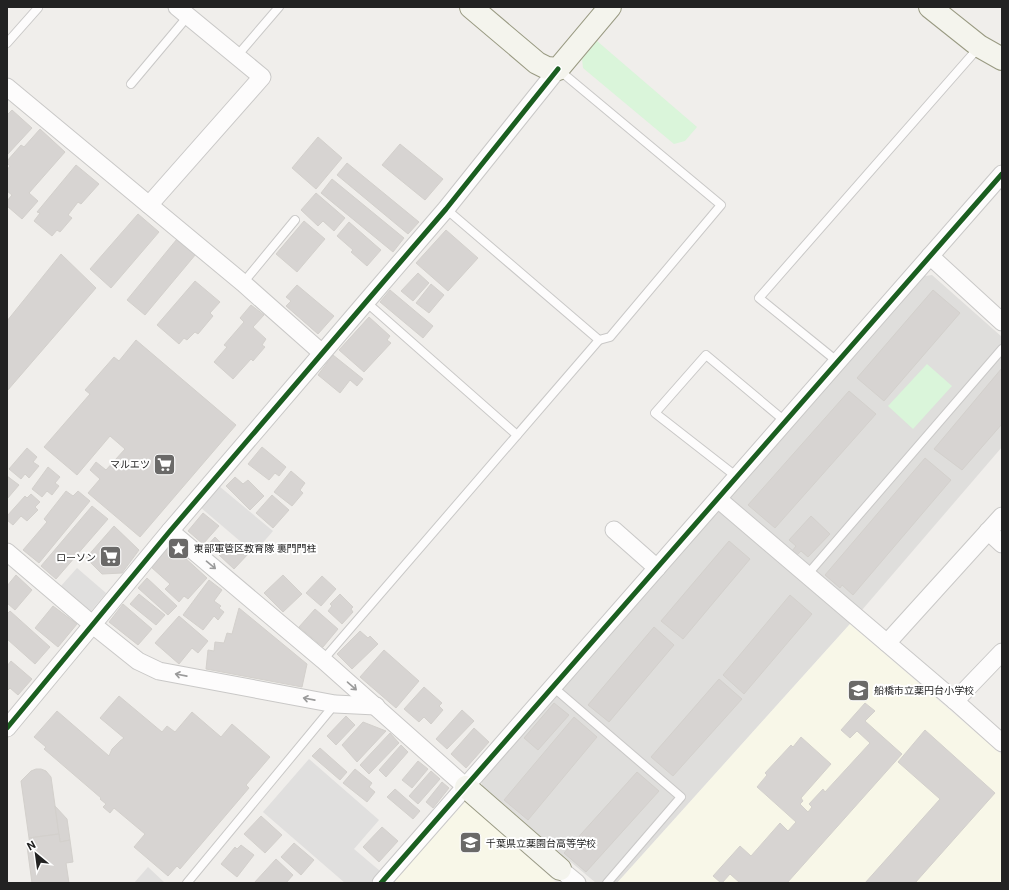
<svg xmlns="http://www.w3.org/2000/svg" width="1009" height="890" viewBox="0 0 1009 890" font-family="Roboto,'Noto Sans JP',sans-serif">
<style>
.residential{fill:#dfdedc}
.education{fill:#f8f7e8}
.park{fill:#daf5da}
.parking{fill:#e0dfde}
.building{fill:#d7d4d2;stroke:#d3d0cc}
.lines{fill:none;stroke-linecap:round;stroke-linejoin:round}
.lane-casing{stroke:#c9c8c7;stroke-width:10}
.street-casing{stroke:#c9c8c7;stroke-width:19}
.secondary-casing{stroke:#999a82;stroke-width:24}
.lane{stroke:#fdfcfc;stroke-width:8}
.street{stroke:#fdfcfc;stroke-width:17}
.secondary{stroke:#f4f4ed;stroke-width:22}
.cycleway-casing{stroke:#fff;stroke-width:8}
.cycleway{stroke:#1b5e20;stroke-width:5}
.oneway{stroke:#9a9a9a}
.labels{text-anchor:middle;stroke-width:4;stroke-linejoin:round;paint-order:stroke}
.poi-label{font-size:10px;fill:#222;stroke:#fff;text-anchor:start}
</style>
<rect width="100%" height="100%" fill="#f0eeeb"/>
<polygon class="residential" points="932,275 1002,337 1002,447 850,624 617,883 596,883 483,789 481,781 925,276"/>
<g class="education">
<polygon points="850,624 1002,755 1002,883 617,883"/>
<polygon points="465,802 557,883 393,883"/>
</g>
<g class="park">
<polygon points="597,41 697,127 685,141 674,144 583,68 582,59"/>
<polygon points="927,364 952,386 913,429 888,406"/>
</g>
<g class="parking">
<polygon points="219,486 273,531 254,553 200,507"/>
<polygon points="77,568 106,593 91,611 61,586"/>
<polygon points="309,759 379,820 354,849 380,871 370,883 345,883 263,812"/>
<polygon points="148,867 165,883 134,883"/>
</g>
<g class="building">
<polygon points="12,110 32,128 7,155 7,115"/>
<polygon points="40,129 65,152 29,193 38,201 22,219 7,206 7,201 12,195 7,191 7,170 10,166 7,163 7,161 21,145 24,147"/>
<polygon points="318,137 342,158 316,189 292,168"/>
<polygon points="400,144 443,179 425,200 382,165"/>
<polygon points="347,163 419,222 408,234 337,175"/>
<polygon points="76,165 99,184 81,204 78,202 68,215 72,218 60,232 57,230 52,236 34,221 40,213 37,212"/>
<polygon points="332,179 404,238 393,252 321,193"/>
<polygon points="316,193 345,218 334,231 323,221 318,226 301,210"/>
<polygon points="138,214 159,232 111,288 90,269"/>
<polygon points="304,221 325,239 297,272 276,254"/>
<polygon points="349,222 381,250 367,266 351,252 353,250 337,236"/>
<polygon points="446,230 478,258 448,291 416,263"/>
<polygon points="177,239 196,254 145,315 127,300"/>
<polygon points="61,254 96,288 7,391 7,321"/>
<polygon points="418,273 429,283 413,301 401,291"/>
<polygon points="195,281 220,302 210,313 213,316 198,334 195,332 187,340 184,338 179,344 157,325"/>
<polygon points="431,284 444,295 429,313 416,303"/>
<polygon points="297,285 334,316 318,334 286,306 291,301 286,297"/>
<polygon points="390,290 433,326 423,338 380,302"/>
<polygon points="933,290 960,313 884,401 857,378"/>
<polygon points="251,305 264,315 253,327 266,339 262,345 265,347 253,361 251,359 233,379 214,362 227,347 224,345 244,322 240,318"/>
<polygon points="369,317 390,336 387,340 391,343 364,372 339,350"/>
<polygon points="136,340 236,425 140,537 88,493 100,479 90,470 96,462 106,470 125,449 110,436 77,475 44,447 90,394 85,390 114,357 119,361"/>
<polygon points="333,355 363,379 357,386 350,380 340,393 318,375"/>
<polygon points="1002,368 1002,424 962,470 934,449"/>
<polygon points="849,391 876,414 775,528 748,505"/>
<polygon points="262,447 286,467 279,476 275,473 269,480 248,464"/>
<polygon points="27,448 37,457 33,462 39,466 29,478 25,474 21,479 9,469"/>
<polygon points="925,458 951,480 853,595 842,585 840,588 825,575"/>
<polygon points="48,467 60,477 55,483 59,486 52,495 47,491 42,497 32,489"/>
<polygon points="291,471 305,483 300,490 303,493 292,506 274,492"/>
<polygon points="7,476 19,485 7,499"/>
<polygon points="235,477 243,484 248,480 264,496 250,510 226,486"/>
<polygon points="66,491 73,496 78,491 90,501 39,563 23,550 47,522 44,519"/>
<polygon points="31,494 40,502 35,507 38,510 27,521 21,516 13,525 7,520 7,516 25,496 27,498"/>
<polygon points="272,495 289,510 273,528 256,513"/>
<polygon points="92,506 108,519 56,579 41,566"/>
<polygon points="203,513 219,526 203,544 188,531"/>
<polygon points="811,516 830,534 808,557 801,551 797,555 792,551 796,546 789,540"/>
<polygon points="114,526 139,550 122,573 102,574 86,558"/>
<polygon points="215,537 221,543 212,552 206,547"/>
<polygon points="729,541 750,559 683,639 661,621"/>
<polygon points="237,542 249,553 234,569 219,555 228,545 232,549"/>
<polygon points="171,545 207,578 188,599 184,596 179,602 165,589 170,584 151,567"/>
<polygon points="16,575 32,590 15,610 7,603 7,586"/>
<polygon points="283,575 302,594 283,612 264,593"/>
<polygon points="322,576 336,589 321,606 306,593"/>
<polygon points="147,578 177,606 168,615 138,588"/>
<polygon points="209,580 222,590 214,601 221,606 219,608 224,612 218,620 214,616 203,630 183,615"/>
<polygon points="139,594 165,615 156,625 130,604"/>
<polygon points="340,594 353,607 351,609 353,612 342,624 328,611 332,606 330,604"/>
<polygon points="790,595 812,614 744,694 723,675"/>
<polygon points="123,604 152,629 138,645 109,622"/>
<polygon points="53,606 77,624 58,647 35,628"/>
<polygon points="239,608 307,664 302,687 206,669 208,650 214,651 215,642 224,643 227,633 232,634"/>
<polygon points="315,609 338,629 323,647 299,627"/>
<polygon points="10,611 50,647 35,664 7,639 7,614"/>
<polygon points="179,616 208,641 198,653 192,648 179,664 155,643"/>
<polygon points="654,627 674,645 609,722 588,705"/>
<polygon points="360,631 368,638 370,636 378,644 352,669 337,654"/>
<polygon points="384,650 419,681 396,708 360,677"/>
<polygon points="11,661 32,679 18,695 10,688 7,691 7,666"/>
<polygon points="719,679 742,699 673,776 651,757"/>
<polygon points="424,687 442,703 439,706 443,710 431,724 424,717 419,722 404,709"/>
<polygon points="119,696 162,732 167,726 175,732 192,712 221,737 232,724 270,757 246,785 249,788 180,869 177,866 168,876 134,847 145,834 114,808 110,813 103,807 106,804 100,799 101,798 44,749 46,747 34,737 57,711 109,756 112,749 120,741 124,738 100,718"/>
<polygon points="554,703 569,715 538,750 524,738"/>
<polygon points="865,703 875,711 865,721 902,754 787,883 740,883 730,874 722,883 721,883 713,876 740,846 751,856 780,823 788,831 796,822 757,787 767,775 765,773 791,745 793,747 801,737 831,764 801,798 803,801 800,804 808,812 812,807 809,804 823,789 825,792 870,743 857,731 850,738 841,730"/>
<polygon points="462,710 474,721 447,749 436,739"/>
<polygon points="346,716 355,725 336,745 327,736"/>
<polygon points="574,717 597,737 528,820 504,800"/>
<polygon points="363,722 386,731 357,762 342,745"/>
<polygon points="474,728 489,742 466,768 451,754"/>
<polygon points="925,730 995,793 915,883 865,883 940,799 898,762"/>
<polygon points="390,733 399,743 369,774 360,765"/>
<polygon points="401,745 408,752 386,777 379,770"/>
<polygon points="320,748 347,772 340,780 312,756"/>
<polygon points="418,761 428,769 412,788 402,780"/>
<polygon points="36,769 41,769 46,771 51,777 59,834 29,838 21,781 31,771"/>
<polygon points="355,769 372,783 369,787 375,792 367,802 343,783"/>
<polygon points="431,771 440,779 418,804 409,796"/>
<polygon points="637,772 659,791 586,872 564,853"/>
<polygon points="442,782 449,788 433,808 426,802"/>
<polygon points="395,789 420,811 413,819 387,797"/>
<polygon points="55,806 67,819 70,840 60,842"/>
<polygon points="261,816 282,835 265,853 244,834"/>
<polygon points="382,827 398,841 379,862 363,847"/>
<polygon points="59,834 60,842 70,840 73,862 66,863 69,883 32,883 27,846 30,845 29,838"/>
<polygon points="294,843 314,860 301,875 281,857"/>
<polygon points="241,845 254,855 237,877 221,864 235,847 237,849"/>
<polygon points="276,859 293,875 286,883 254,883"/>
</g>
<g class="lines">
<defs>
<g id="lane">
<polyline points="7,43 38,8"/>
<polyline points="237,56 279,7"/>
<polyline points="131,84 188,16"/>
<polyline points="446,209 599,340 610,337 721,205 559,70"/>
<polyline points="243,283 295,220"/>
<polyline points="366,302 517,435"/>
<polyline points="838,362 759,298 979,47"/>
<polyline points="737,477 655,413 706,355 786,422"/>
<polyline points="807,575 1002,349"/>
<polyline points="323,660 599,340"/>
<polyline points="553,687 681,797 607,883"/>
<polyline points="187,883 335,704"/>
</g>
<g id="street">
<polyline points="7,87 243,283 322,353"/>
<polyline points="149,205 262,77 177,7"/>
<polyline points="930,256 1002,322"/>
<polyline points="718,499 955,701 1002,743"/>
<polyline points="614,530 657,568"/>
<polyline points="170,531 323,660 466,787"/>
<polyline points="988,531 1002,544"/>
<polyline points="7,552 93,625 138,661 159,671 335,704 376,706"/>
<polyline points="887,643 1002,516"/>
<polyline points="955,701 1002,652"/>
<polyline points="7,728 170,531 366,302 446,209 558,69"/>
<polyline points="560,869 577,883"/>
<polyline points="381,883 1002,174"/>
</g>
<g id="secondary">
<polyline points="471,7 537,63 547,68 558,69 610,7"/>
<polyline points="930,7 979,46 1002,59"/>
<polyline points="466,787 560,869"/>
</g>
</defs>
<use href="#lane" class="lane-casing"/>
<use href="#street" class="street-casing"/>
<use href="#secondary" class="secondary-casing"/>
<use href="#lane" class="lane"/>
<use href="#street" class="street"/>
<use href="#secondary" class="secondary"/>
<defs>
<g id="cycleway">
<polyline points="7,728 170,531 366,302 446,209 558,69"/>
<polyline points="381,883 1002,174"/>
</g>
</defs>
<use href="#cycleway" class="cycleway-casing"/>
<use href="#cycleway" class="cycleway"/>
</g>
<defs><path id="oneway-shaft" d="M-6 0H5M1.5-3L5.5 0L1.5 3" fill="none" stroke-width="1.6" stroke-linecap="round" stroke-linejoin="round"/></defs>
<g class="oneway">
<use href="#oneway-shaft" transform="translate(211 565) rotate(40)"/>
<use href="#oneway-shaft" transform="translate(181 675) rotate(-169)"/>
<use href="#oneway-shaft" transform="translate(352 686) rotate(41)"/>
<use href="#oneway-shaft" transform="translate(309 699) rotate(-169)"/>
</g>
<defs>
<symbol id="supermarket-square" viewBox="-11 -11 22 22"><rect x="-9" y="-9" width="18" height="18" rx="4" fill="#6a6968" stroke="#fff"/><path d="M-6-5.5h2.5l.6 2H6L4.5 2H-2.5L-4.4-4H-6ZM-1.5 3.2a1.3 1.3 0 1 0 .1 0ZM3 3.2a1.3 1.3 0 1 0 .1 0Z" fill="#fff"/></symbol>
<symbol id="sight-square" viewBox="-11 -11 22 22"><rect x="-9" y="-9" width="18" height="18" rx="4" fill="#6a6968" stroke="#fff"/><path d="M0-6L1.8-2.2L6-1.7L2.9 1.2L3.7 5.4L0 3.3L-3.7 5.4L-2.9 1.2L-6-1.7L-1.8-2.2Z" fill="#fff"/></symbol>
<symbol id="school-square" viewBox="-11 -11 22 22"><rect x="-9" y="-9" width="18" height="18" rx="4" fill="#6a6968" stroke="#fff"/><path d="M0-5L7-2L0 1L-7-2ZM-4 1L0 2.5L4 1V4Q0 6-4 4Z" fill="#fff"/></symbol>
</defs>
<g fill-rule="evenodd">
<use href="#supermarket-square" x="152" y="452" width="25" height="25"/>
<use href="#sight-square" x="166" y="536" width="25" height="25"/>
<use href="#supermarket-square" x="98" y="544" width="25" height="25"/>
<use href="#school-square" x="846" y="678" width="25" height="25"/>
<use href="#school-square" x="458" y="830" width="25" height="25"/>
</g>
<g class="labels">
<g class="poi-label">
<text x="150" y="468" text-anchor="end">マルエツ</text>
<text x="194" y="552">東部軍管区教育隊 裏門門柱</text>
<text x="96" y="561" text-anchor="end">ローソン</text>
<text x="874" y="694">船橋市立薬円台小学校</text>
<text x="486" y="847">千葉県立薬園台高等学校</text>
</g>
</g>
<rect width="1009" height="890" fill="none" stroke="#222222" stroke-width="16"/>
<g transform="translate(36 854) rotate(331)" stroke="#ffffff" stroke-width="3" paint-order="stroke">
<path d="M0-3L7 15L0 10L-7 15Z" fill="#222222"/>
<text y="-6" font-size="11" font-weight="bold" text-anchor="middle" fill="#222222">N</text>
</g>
</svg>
